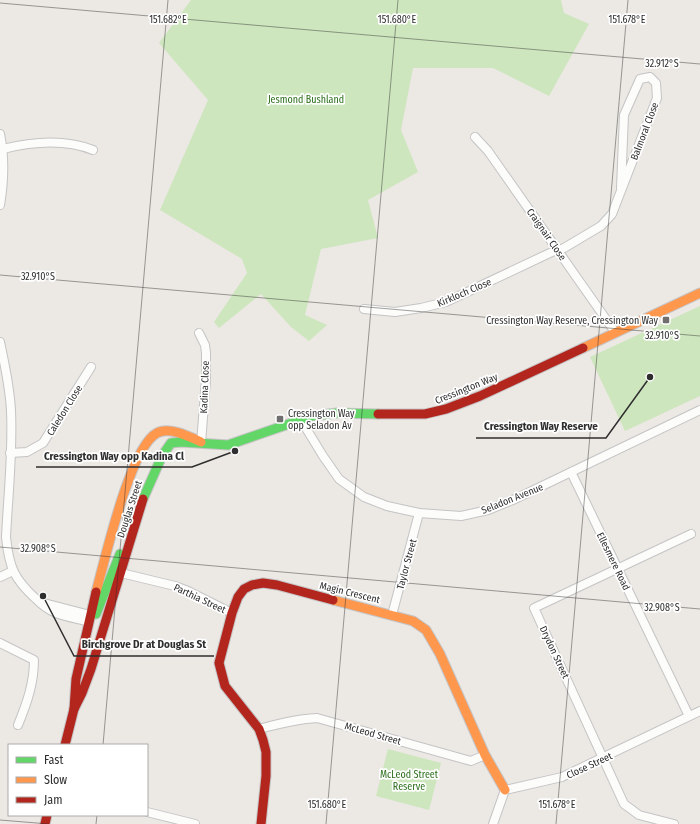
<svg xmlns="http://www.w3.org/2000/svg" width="700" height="824" viewBox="0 0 700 824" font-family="'Fira Sans Condensed',sans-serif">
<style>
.green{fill:#cee6be}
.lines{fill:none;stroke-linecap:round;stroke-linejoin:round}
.street-casing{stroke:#c5c4c5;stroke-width:10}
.fast-casing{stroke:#c5c4c5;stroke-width:11}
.slow-casing{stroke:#c5c4c5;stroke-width:11}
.jam-casing{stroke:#c5c4c5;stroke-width:11}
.street{stroke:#fcfcfb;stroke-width:8}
.fast{stroke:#63d668;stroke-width:9}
.slow{stroke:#ff974d;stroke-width:9}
.jam{stroke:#b3261e;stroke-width:9}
.ticks{fill:none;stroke:#2e2e2e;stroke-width:1;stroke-opacity:0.45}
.poi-dot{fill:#706f6e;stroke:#fff;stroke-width:1.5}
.labels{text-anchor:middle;stroke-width:3.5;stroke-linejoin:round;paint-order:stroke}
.park-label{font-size:10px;fill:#2c6e1b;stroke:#fff}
.street-label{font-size:10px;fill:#2e2e2e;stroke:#fff}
.poi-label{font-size:10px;fill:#2e2e2e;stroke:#fff;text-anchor:end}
.ticks-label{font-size:10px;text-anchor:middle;fill:#2e2e2e;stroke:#fff;stroke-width:3.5;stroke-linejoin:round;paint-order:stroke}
.leader{fill:none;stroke:#2e2e2e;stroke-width:1.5}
.callout-dot{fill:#2e2e2e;stroke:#fff;stroke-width:1.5}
.callout-label{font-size:11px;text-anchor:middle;font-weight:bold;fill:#2e2e2e;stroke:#fff;stroke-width:3.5;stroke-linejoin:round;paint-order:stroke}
</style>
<rect width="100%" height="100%" fill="#ece8e4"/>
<g class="green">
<polygon points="191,0 561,0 564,13 589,24 549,96 493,68 413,68 401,130 418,172 368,200 378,238 321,249 305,315 327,325 309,341 291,327 261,294 219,328 214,322 247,273 242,259 160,210 208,100 159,43"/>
<polygon points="700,306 700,396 625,431 590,357"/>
<polygon points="388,749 441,763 429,810 376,796"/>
</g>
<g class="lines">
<defs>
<g id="street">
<path d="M0 134C5 158 4 181 0 205"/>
<polyline points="475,137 488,151 615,332"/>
<path d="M3 149C31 142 65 139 93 150"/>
<polyline points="364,309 395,312 421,308 446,302 552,252 564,248 601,226 612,214 657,98 656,83 650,77 640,79 624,115 621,188"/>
<polyline points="199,333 205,345 206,353 206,380 201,443"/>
<path d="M0 342C5 365 10 388 11 411 13 453 8 496 6 537 9 567 14 579 36 599 42 605 48 610 56 613 67 617 78 619 89 622"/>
<polyline points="301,420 323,456 339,479 364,497 387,506 419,513 461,516 488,510 515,499 700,410"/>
<polyline points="10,453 27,452 43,443 91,367"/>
<polyline points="571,472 689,716"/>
<polyline points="121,573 175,586 188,591 232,613"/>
<polyline points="0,577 13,571"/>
<polyline points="44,603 90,615"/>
<polyline points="392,615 419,513"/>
<path d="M0 643 34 660C34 683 27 703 18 725"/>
<path d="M259 729C278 724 297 719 317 718L471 761 485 755"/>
<polyline points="147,812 195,824"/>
<polyline points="493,824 505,790 562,777 700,711"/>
<polyline points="674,824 639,815 624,804 534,608 691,534"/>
</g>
<g id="fast">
<polyline points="143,499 162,456 171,443 181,442 228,445 312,416 337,413 378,414"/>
<polyline points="96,614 120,554"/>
</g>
<g id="slow">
<polyline points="583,348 700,293"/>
<path d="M96 592C105 560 130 447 157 433 169 426 190 437 201 442"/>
<polyline points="333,600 413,621 426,630 440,654 485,755 505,790"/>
</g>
<g id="jam">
<polyline points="378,414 425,414 446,409 480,396 583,348"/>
<polyline points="74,709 82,693 91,669 143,499"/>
<polyline points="65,745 74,709 76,679 96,592"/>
<polyline points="45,824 47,815"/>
<polyline points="261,824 266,776 266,752 263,740 259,729 225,686 219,663 232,613 238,597 244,589 252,585 263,583 277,585 333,600"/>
</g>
</defs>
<use href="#street" class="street-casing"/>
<use href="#fast" class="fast-casing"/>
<use href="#slow" class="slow-casing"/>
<use href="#jam" class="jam-casing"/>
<use href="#street" class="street"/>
<use href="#fast" class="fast"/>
<use href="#slow" class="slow"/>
<use href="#jam" class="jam"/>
</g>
<path class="ticks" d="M0 3 700 64M0 275 700 336M0 547 700 609M103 745 168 0M0 820 49 824M96 824 97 815M326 824 398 0M556 824 628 0"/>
<g class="poi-dot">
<rect x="662" y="316" width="8" height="8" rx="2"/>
<rect x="276" y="415" width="8" height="8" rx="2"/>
</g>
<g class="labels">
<g class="park-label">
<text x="306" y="103">Jesmond Bushland</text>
<text x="409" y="778">McLeod Street<tspan x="409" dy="12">Reserve</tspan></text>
</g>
<g class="street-label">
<text transform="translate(644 131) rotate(-69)" y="4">Balmoral Close</text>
<text transform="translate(547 234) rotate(55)" y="4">Craignair Close</text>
<text transform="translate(464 292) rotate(-23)" y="4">Kirkloch Close</text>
<text transform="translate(204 387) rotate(-88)" y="4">Kadina Close</text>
<text transform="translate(466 388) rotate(-22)" y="4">Cressington Way</text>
<text transform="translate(64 410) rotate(-58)" y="4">Caledon Close</text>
<text transform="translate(512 498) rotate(-22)" y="4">Seladon Avenue</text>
<text transform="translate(129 509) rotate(-72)" y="4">Douglas Street</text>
<text transform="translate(614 561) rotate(64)" y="4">Ellesmere Road</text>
<text transform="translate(406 564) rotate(-75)" y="4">Taylor Street</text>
<text transform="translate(350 592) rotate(14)" y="4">Magin Crescent</text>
<text transform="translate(200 598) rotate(25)" y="4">Parthia Street</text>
<text transform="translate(555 652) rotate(65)" y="4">Drydon Street</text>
<text transform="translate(373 733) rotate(16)" y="4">McLeod Street</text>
<text transform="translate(589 765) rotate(-25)" y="4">Close Street</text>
</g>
<g class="poi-label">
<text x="658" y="324">Cressington Way Reserve, Cressington Way</text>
<text x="288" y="417" text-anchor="start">Cressington Way<tspan x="288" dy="12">opp Seladon Av</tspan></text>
</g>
</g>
<g class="ticks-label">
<text x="168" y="23">151.682°E</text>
<text x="397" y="23">151.680°E</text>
<text x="627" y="23">151.678°E</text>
<text x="662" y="67">32.912°S</text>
<text x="38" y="280">32.910°S</text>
<text x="662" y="339">32.910°S</text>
<text x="38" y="552">32.908°S</text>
<text x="662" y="611">32.908°S</text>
<text x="327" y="808">151.680°E</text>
<text x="557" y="808">151.678°E</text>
</g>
<path class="leader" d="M650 377L606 438H476M235 451L192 467H36M43 596L74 656H214"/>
<g class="callout-dot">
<circle cx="650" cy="377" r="4"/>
<circle cx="235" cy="451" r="4"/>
<circle cx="43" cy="596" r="4"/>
</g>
<g class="callout-label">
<text x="541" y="430">Cressington Way Reserve</text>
<text x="114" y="460">Cressington Way opp Kadina Cl</text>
<text x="144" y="648">Birchgrove Dr at Douglas St</text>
</g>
<rect x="8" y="744" width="140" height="72" fill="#ffffff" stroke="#ababab"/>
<rect x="16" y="757" width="20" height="6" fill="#63d668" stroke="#ababab"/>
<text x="44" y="764" font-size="12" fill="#2e2e2e">Fast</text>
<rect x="16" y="777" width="20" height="6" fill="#ff974d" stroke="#ababab"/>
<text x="44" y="784" font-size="12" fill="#2e2e2e">Slow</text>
<rect x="16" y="797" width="20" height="6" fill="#b3261e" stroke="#ababab"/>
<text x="44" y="804" font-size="12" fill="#2e2e2e">Jam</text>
</svg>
